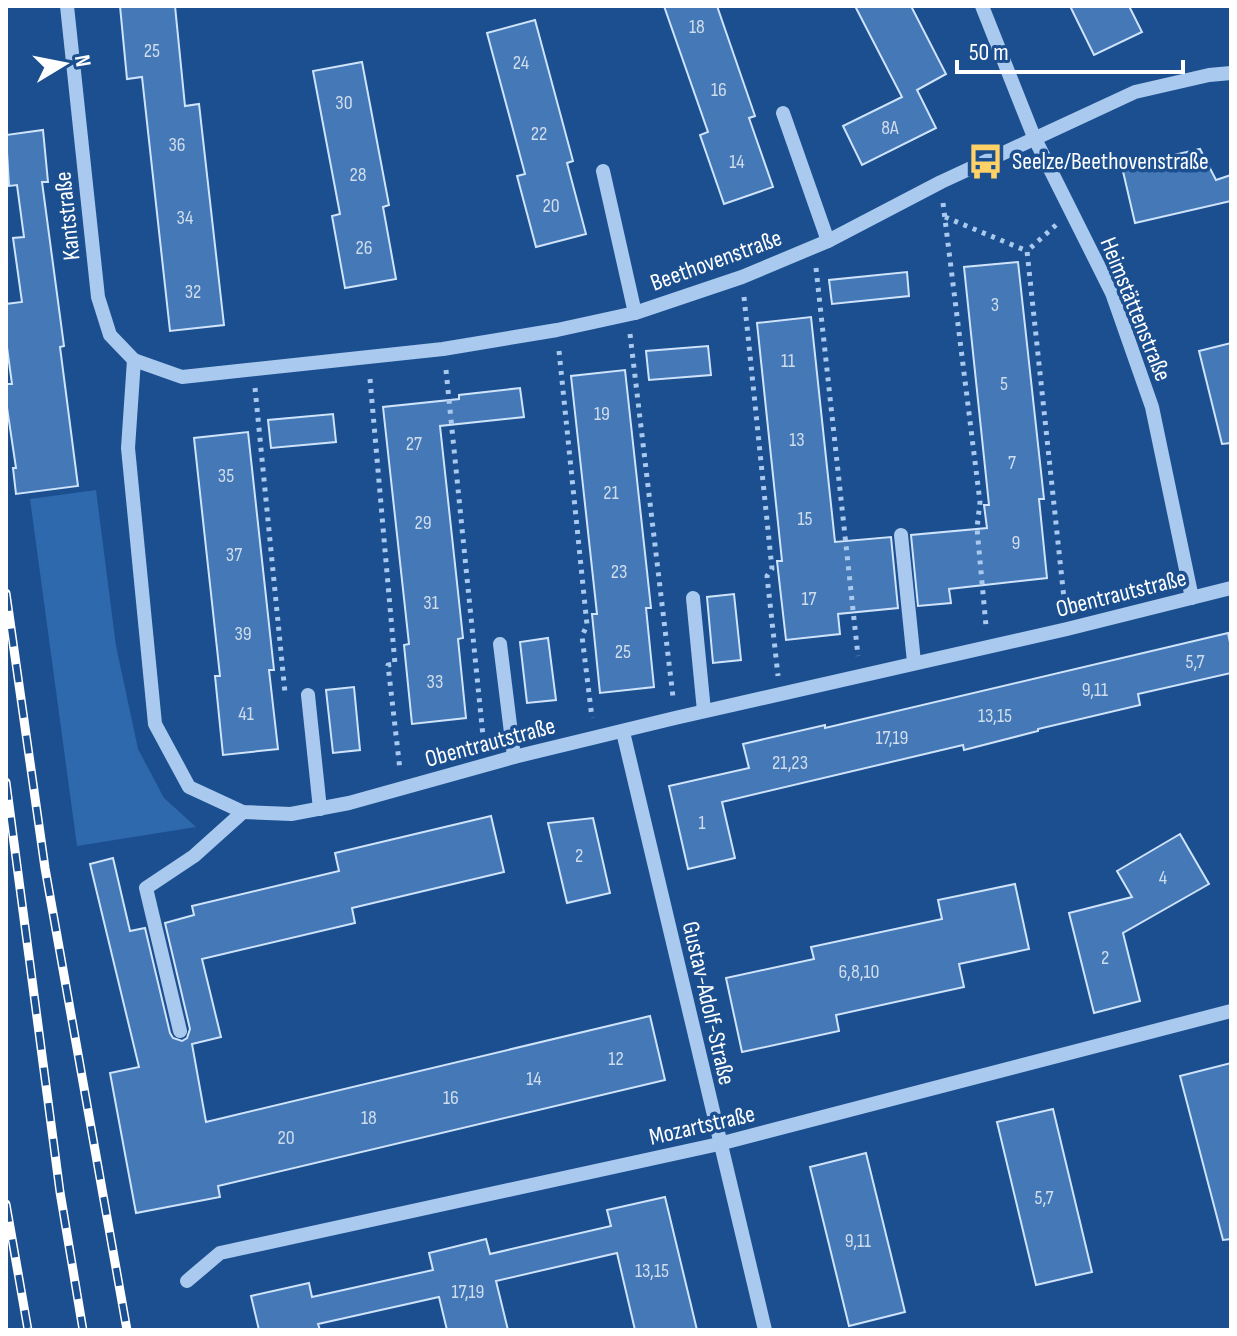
<svg xmlns="http://www.w3.org/2000/svg" width="1237" height="1336" viewBox="0 0 1237 1336" font-family="'Sofia Sans Condensed',sans-serif">
<style>
.park{fill:#2e69ad}
.building{fill:#4478b7;stroke:#cfe3fa;stroke-width:2}
.lines{fill:none;stroke-linecap:round;stroke-linejoin:round}
.path{stroke:#a9c9ee;stroke-width:5;stroke-dasharray:4 6;stroke-linecap:butt}
.minor{stroke:#a9c9ee;stroke-width:14}
.rail-casing{stroke:#fff;stroke-width:9}
.rail{stroke:#1b4f8f;stroke-width:6;stroke-dasharray:18;stroke-linecap:butt}
.labels{text-anchor:middle;stroke-width:7;stroke-linejoin:round;paint-order:stroke}
.number-label{font-size:20px;fill:#d0dded}
.poi-label{font-size:24px;fill:#fff;stroke:#1b4f8f;text-anchor:start}
.street-label{font-size:24px;fill:#fff;stroke:#1b4f8f}
</style>
<rect width="100%" height="100%" fill="#1b4f8f"/>
<polygon class="park" points="96,490 116,646 138,749 164,798 196,827 77,846 30,499"/>
<g class="building">
<polygon points="120,6 175,6 185,106 199,104 224,325 170,331 142,77 127,79"/>
<polygon points="664,6 717,6 755,116 749,118 773,187 724,204 700,135 708,132"/>
<polygon points="855,6 911,6 946,74 917,90 936,128 862,165 843,126 902,97"/>
<polygon points="1070,6 1129,6 1142,32 1094,55"/>
<polygon points="535,20 573,161 567,163 586,234 536,247 517,176 525,174 487,33"/>
<polygon points="362,62 389,205 383,207 396,279 345,288 332,216 340,214 313,71"/>
<polygon points="43,130 48,182 42,182 64,346 60,347 78,486 16,494 13,468 16,468 6,401 6,384 12,384 6,340 6,304 22,302 13,238 24,237 17,185 9,186 6,135"/>
<polygon points="1200,149 1216,180 1231,175 1231,201 1135,223 1122,167"/>
<polygon points="1018,262 1044,499 1039,499 1047,578 949,589 951,603 918,606 911,535 987,528 984,505 989,505 964,267"/>
<polygon points="907,272 909,296 832,304 829,280"/>
<polygon points="811,317 835,542 891,537 898,608 838,614 840,634 786,640 777,561 782,561 757,323"/>
<polygon points="1231,343 1231,443 1222,444 1199,351"/>
<polygon points="708,346 711,375 649,380 646,351"/>
<polygon points="625,370 651,608 646,608 654,687 600,693 592,614 597,614 571,376"/>
<polygon points="520,388 524,417 440,426 463,638 458,639 466,718 412,724 404,645 409,644 383,407 459,399 459,395"/>
<polygon points="333,414 336,442 271,448 268,420"/>
<polygon points="248,432 274,670 269,670 278,749 223,755 215,676 220,676 194,438"/>
<polygon points="734,594 741,660 713,663 707,597"/>
<polygon points="1228,633 1231,647 1231,673 1138,694 1140,705 1038,729 1038,731 964,750 963,745 722,802 735,858 688,869 669,786 749,768 743,744 825,725 825,728"/>
<polygon points="548,638 556,700 527,703 520,642"/>
<polygon points="354,687 360,750 333,753 326,690"/>
<polygon points="491,816 504,872 352,908 355,923 202,959 221,1037 192,1044 206,1122 650,1016 665,1080 218,1186 220,1197 136,1213 110,1073 139,1067 90,864 113,858 130,931 145,928 170,1033 173,1038 182,1041 187,1038 190,1029 165,923 194,915 192,906 339,871 335,853"/>
<polygon points="593,818 610,893 567,903 548,823"/>
<polygon points="1180,834 1209,884 1123,933 1140,1001 1094,1013 1069,913 1132,897 1117,871"/>
<polygon points="1015,884 1029,949 959,964 964,987 836,1015 839,1031 742,1052 726,978 814,959 811,947 942,919 938,900"/>
<polygon points="1231,1063 1231,1239 1223,1240 1180,1076"/>
<polygon points="1053,1109 1092,1272 1036,1285 997,1122"/>
<polygon points="866,1153 905,1312 849,1326 810,1167"/>
<polygon points="665,1197 697,1330 635,1330 617,1253 496,1281 508,1330 447,1330 439,1297 318,1324 320,1330 259,1330 251,1296 309,1283 312,1297 433,1270 429,1253 486,1239 490,1254 611,1226 607,1210"/>
</g>
<g class="lines">
<g class="path">
<polyline points="943,203 980,502 977,528 986,626"/>
<polyline points="945,217 1027,251"/>
<polyline points="1056,225 1027,251 1065,608"/>
<polyline points="816,268 858,656"/>
<polyline points="744,297 772,569 767,576 778,676"/>
<polyline points="630,334 673,697"/>
<polyline points="559,351 587,625 582,636 592,718"/>
<polyline points="446,370 484,746"/>
<polyline points="370,379 395,664 388,665 400,770"/>
<polyline points="255,388 285,693"/>
</g>
<g class="minor">
<polyline points="67,6 98,297 110,335 134,360 182,377 443,349 557,330 635,313 742,277 828,241 941,182 1135,92 1209,75 1231,73"/>
<polyline points="982,6 1034,137 1112,293 1152,407 1192,598"/>
<polyline points="783,113 828,241"/>
<polyline points="603,171 635,313"/>
<polyline points="134,360 128,448 155,724 189,787 243,812 291,814 349,803 514,757 675,718 1067,629 1231,588"/>
<polyline points="901,535 914,662"/>
<polyline points="693,598 704,711"/>
<polyline points="500,644 514,757"/>
<polyline points="308,695 320,809"/>
<polyline points="623,732 765,1330"/>
<polyline points="180,1031 146,888 194,856 243,812"/>
<polyline points="187,1281 220,1253 719,1144 1231,1011"/>
</g>
<defs>
<g id="rail">
<polyline points="6,593 45,868 127,1330"/>
<polyline points="6,782 60,1192 83,1330"/>
<polyline points="6,1204 28,1330"/>
</g>
</defs>
<use href="#rail" class="rail-casing"/>
<use href="#rail" class="rail"/>
</g>
<defs>
<symbol id="bus-bare" viewBox="-9 -9 18 18"><path d="M-5-6H5V4H4V6H2V4H-2V6H-4V4H-5ZM-3.5-4V0h7V-4ZM-3.5 1.2v1.5H-2V1.2ZM2 1.2v1.5H3.5V1.2Z" fill="#ffd166" stroke="#1b4f8f" stroke-width="2.5" paint-order="stroke"/></symbol>
</defs>
<g fill-rule="evenodd">
<use href="#bus-bare" x="960" y="136" width="51" height="51"/>
</g>
<g class="labels">
<g class="number-label">
<text x="697" y="33">18</text>
<text x="152" y="57">25</text>
<text x="521" y="69">24</text>
<text x="719" y="96">16</text>
<text x="344" y="109">30</text>
<text x="890" y="134">8A</text>
<text x="539" y="140">22</text>
<text x="177" y="151">36</text>
<text x="737" y="168">14</text>
<text x="358" y="181">28</text>
<text x="551" y="212">20</text>
<text x="185" y="224">34</text>
<text x="364" y="254">26</text>
<text x="193" y="298">32</text>
<text x="995" y="311">3</text>
<text x="788" y="367">11</text>
<text x="1004" y="390">5</text>
<text x="602" y="420">19</text>
<text x="797" y="446">13</text>
<text x="414" y="450">27</text>
<text x="1012" y="469">7</text>
<text x="226" y="482">35</text>
<text x="611" y="499">21</text>
<text x="805" y="525">15</text>
<text x="423" y="529">29</text>
<text x="1016" y="549">9</text>
<text x="234" y="561">37</text>
<text x="619" y="578">23</text>
<text x="809" y="605">17</text>
<text x="431" y="609">31</text>
<text x="243" y="640">39</text>
<text x="623" y="658">25</text>
<text x="1195" y="668">5,7</text>
<text x="435" y="688">33</text>
<text x="1095" y="696">9,11</text>
<text x="246" y="720">41</text>
<text x="995" y="722">13,15</text>
<text x="892" y="744">17,19</text>
<text x="790" y="769">21,23</text>
<text x="702" y="829">1</text>
<text x="579" y="862">2</text>
<text x="1163" y="884">4</text>
<text x="1105" y="964">2</text>
<text x="859" y="978">6,8,10</text>
<text x="616" y="1065">12</text>
<text x="534" y="1085">14</text>
<text x="451" y="1104">16</text>
<text x="369" y="1124">18</text>
<text x="286" y="1144">20</text>
<text x="1044" y="1204">5,7</text>
<text x="858" y="1247">9,11</text>
<text x="652" y="1277">13,15</text>
<text x="468" y="1298">17,19</text>
</g>
<g class="poi-label">
<text x="1012" y="169">Seelze/Beethovenstraße</text>
</g>
<g class="street-label">
<text transform="translate(67 216) rotate(-96)" y="8">Kantstraße</text>
<text transform="translate(716 260) rotate(-20)" y="8">Beethovenstraße</text>
<text transform="translate(1136 309) rotate(68)" y="8">Heimstättenstraße</text>
<text transform="translate(1121 593) rotate(-14)" y="8">Obentrautstraße</text>
<text transform="translate(490 742) rotate(-15)" y="8">Obentrautstraße</text>
<text transform="translate(709 1003) rotate(77)" y="8">Gustav-Adolf-Straße</text>
<text transform="translate(702 1125) rotate(-13)" y="8">Mozartstraße</text>
</g>
</g>
<rect width="1237" height="1336" fill="none" stroke="#ffffff" stroke-width="16"/>
<g transform="translate(64 64) rotate(80)" stroke="#1b4f8f" stroke-width="6" paint-order="stroke">
<path d="M0-6L14 30L0 20L-14 30Z" fill="#ffffff"/>
<text y="-12" font-size="22" font-weight="bold" text-anchor="middle" fill="#ffffff">N</text>
</g>
<path d="M957 60v12h226v-12" fill="none" stroke="#ffffff" stroke-width="4"/>
<text x="969" y="60" font-size="24" fill="#ffffff" stroke="#1b4f8f" stroke-width="6" paint-order="stroke">50 m</text>
</svg>
